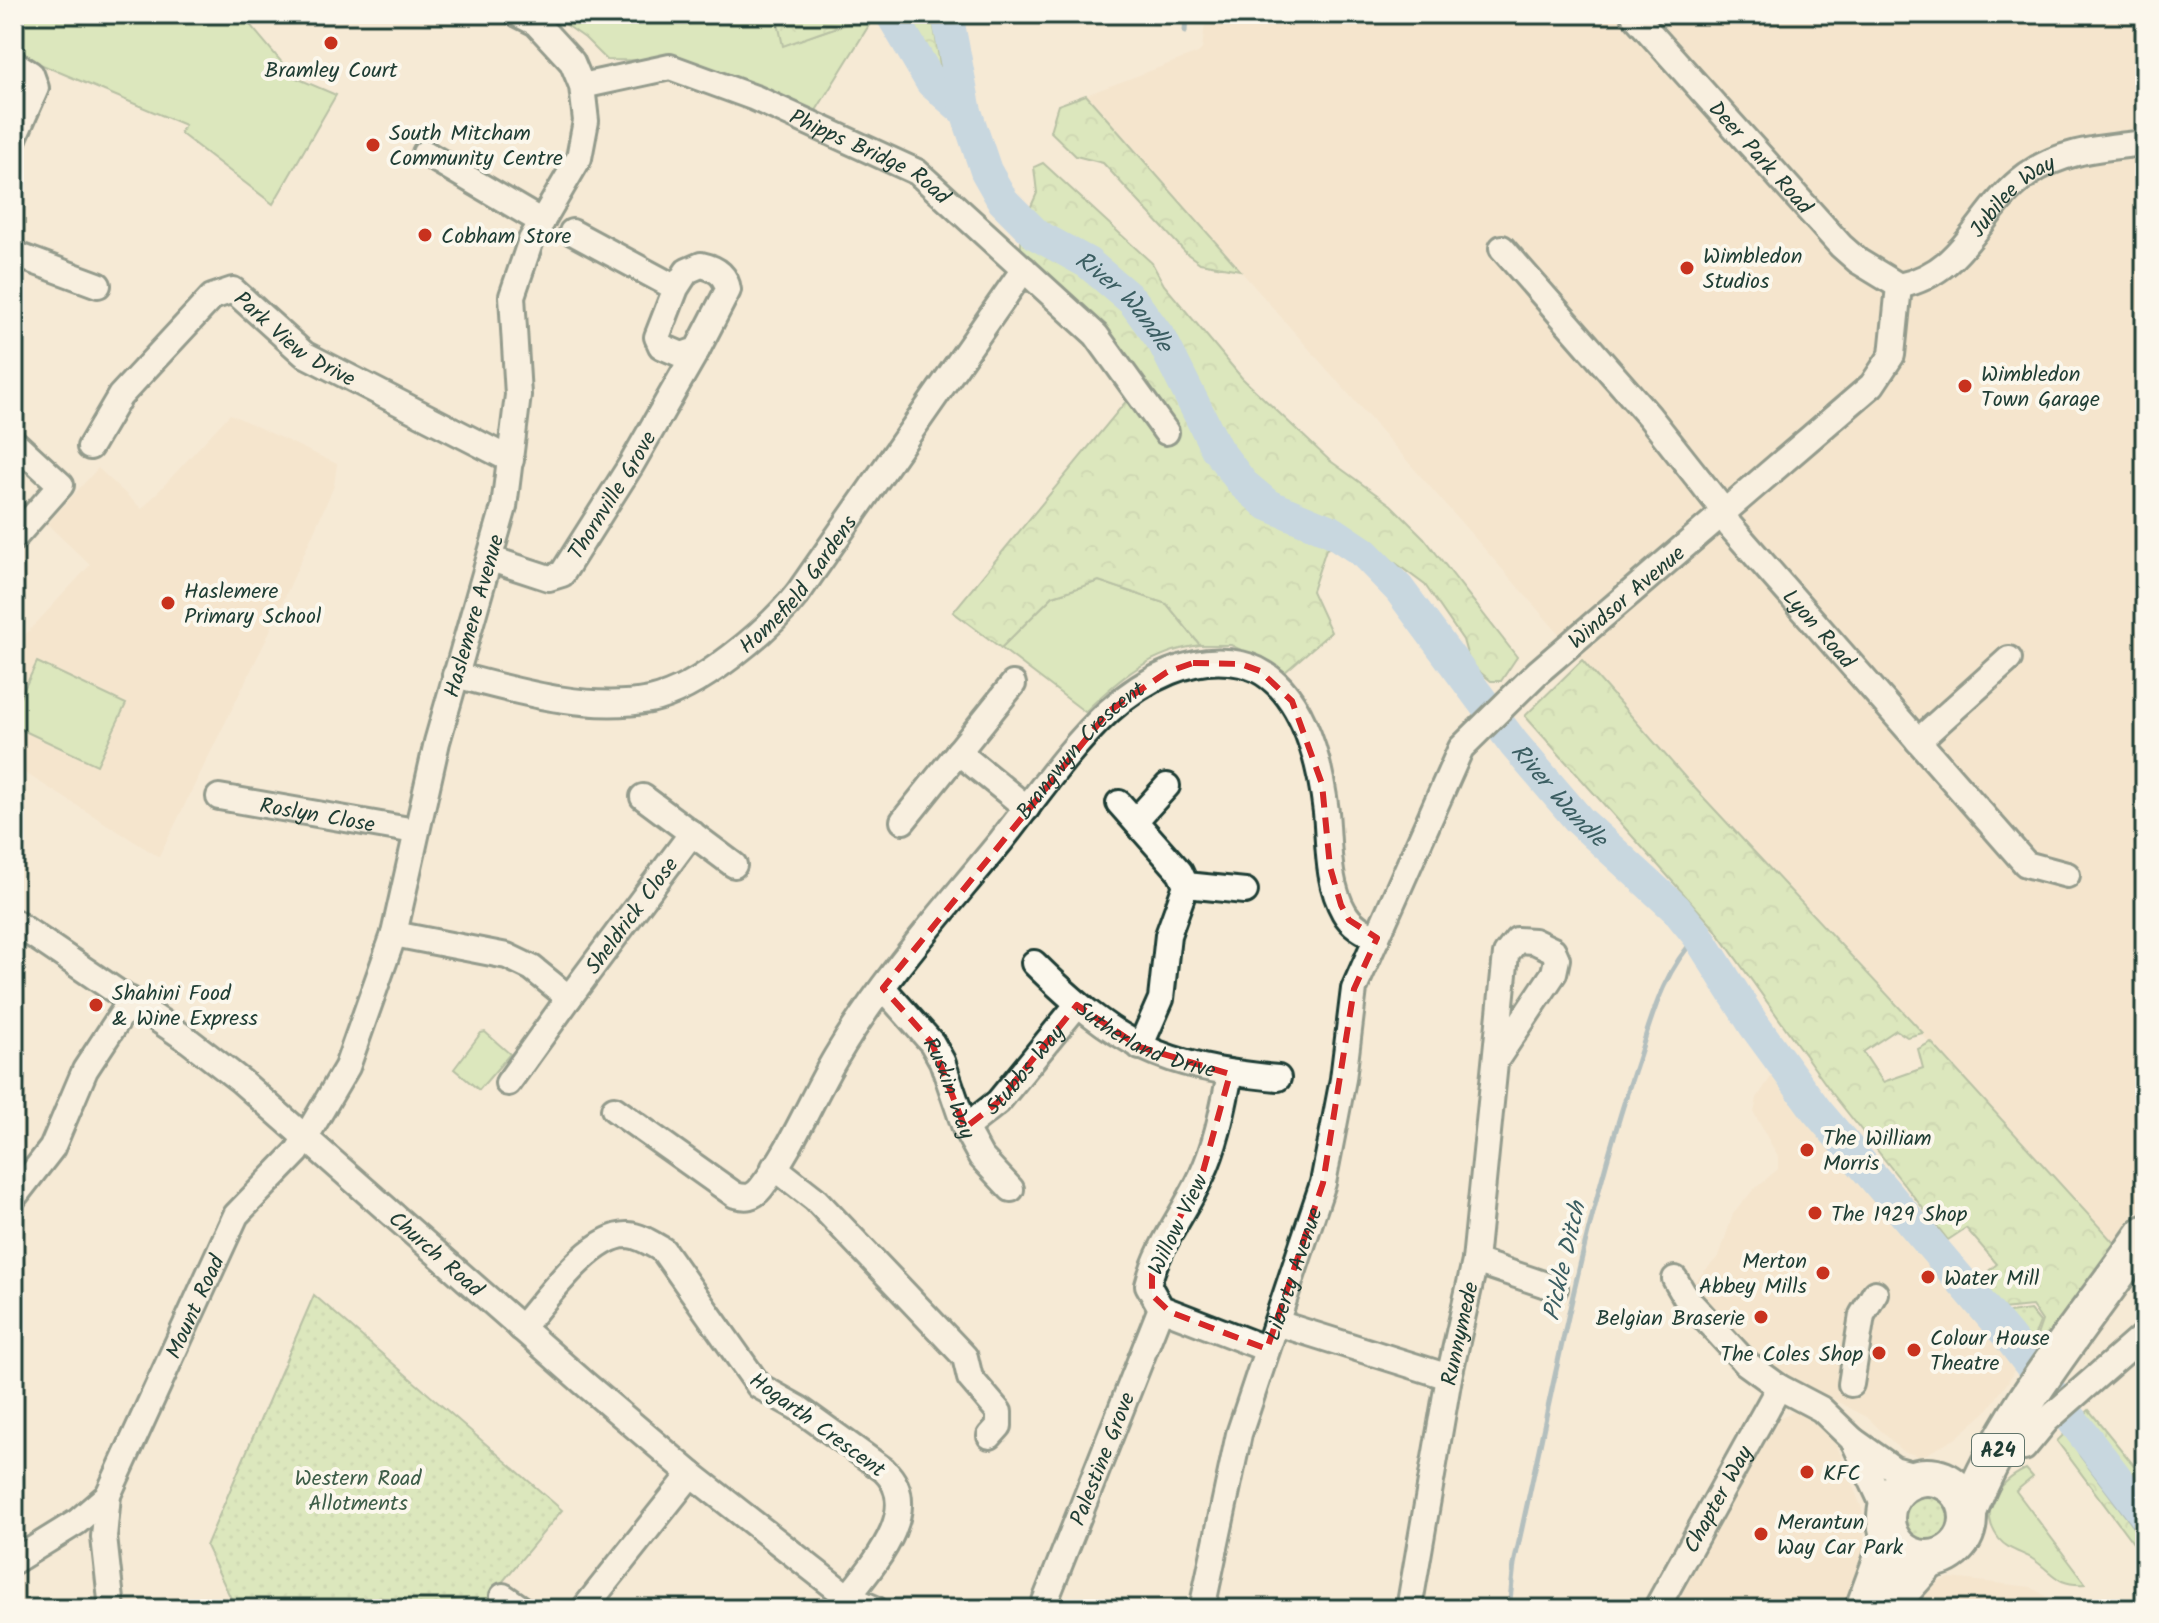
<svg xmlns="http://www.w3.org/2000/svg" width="2159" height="1623" viewBox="0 0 2159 1623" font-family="Kalam,sans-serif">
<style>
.built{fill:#f3e1c4}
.green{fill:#bce49f;stroke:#6e906a;stroke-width:2}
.forest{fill:url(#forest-crowns);stroke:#6e906a;stroke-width:2}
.garden{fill:url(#garden-dots);stroke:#6e906a;stroke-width:2}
.water{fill:url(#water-waves);stroke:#638ca2;stroke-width:2}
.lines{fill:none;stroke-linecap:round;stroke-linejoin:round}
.shore{stroke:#4c727e;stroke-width:2}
.stream{stroke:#638ca2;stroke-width:5}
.river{stroke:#90c1ec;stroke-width:32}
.minor-casing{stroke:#1f3d34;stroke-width:30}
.highway-casing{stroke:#1f3d34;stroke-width:42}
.minor{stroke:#fbf7ec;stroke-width:24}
.highway{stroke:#fbf7ec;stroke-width:36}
.marked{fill:none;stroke:#d62828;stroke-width:6;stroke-dasharray:16 10;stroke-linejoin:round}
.poi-dot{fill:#c8321e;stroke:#fbf7ec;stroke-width:3}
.labels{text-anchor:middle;stroke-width:8;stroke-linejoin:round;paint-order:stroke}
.shield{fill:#fbf7ec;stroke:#61756b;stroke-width:2}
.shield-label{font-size:20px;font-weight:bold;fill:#1f3d34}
.poi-label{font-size:22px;fill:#1f3d34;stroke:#fbf7ec;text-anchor:start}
.street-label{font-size:22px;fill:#1f3d34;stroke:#fbf7ec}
.park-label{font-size:22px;fill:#3e5e49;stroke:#fbf7ec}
.water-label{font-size:24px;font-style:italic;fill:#3b5e62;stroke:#fbf7ec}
</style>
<defs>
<pattern id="forest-crowns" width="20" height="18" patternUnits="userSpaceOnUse" patternTransform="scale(2)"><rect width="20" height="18" fill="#bce49f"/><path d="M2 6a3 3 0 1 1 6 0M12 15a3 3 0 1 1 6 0" fill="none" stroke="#a1c48a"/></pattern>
<pattern id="garden-dots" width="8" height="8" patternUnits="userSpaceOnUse" patternTransform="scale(2)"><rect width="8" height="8" fill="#bce49f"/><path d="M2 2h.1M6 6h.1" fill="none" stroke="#a1c48a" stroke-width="1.8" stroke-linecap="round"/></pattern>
<pattern id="water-waves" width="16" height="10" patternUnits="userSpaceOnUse" patternTransform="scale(2)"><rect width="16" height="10" fill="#90c1ec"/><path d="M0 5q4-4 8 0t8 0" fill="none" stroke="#759ec0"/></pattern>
</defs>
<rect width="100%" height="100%" fill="#f6ead5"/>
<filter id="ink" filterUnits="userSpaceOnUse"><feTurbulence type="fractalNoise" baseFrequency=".0125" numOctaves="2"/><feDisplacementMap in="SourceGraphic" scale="16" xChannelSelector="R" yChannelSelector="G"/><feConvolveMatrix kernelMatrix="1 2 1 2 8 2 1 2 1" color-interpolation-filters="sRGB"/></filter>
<g filter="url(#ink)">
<g class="built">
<polygon points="1206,14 2145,14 2145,1198 2114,1243 1690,783 1086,95 1198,53 1202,49"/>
<polygon points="230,414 337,464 334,486 265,642 159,857 14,766 14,647 90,565 47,524 98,468 142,509"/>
<polygon points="1772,1075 2020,1359 2008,1382 1986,1412 1955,1439 1921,1457 1902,1451 1867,1417 1761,1362 1697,1295 1695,1281 1719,1256 1733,1214 1753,1190 1778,1169 1778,1157 1754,1113 1757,1098"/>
<polygon points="1795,1411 1808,1414 1833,1435 1862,1509 1865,1554 1846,1609 1674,1609 1776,1419"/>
<polygon points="1950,1578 2031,1587 2066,1609 1903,1609 1933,1583"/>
</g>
<g class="green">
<polygon points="14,14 241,14 294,77 336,95 273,204 180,133 185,125 14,53"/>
<polygon points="551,14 776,14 784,45 876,14 812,117 673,61 607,60 585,38"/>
<path d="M1099 581 1167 604 1200 645C1151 652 1119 678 1085 712L1001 648 1053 596Z"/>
<polygon points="37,662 126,704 97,765 14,726 14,710"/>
<polygon points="485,1032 510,1054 479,1090 454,1069 481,1033"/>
<path d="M2026 1469 2033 1477 2016 1491 2086 1584C2055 1586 2055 1573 2031 1558 2020 1552 2007 1549 1999 1539 1977 1510 1998 1482 2026 1469Z"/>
</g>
<g class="forest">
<polygon points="776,14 873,14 783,46"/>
<polygon points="908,14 932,14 941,71"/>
<polygon points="1086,95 1240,270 1200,263 1186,253 1103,163 1076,156 1050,131 1058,105"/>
<polygon points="1043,163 1152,263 1164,285 1242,378 1329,460 1391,505 1424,538 1517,657 1501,681 1491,681 1470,664 1463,640 1425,585 1359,536 1326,549 1312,591 1331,632 1285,672 1231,645 1200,645 1167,604 1099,581 1053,596 1001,648 953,612 1128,399 1021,249 1021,229 1037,193 1034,167"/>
<polygon points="1582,660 1690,783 1923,1033 1907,1037 1896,1030 1863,1052 1883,1082 1923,1068 1918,1049 1931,1042 2114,1243 2064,1317 2033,1347 2042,1321 2032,1306 2002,1309 1978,1280 1997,1264 1966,1228 1948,1240 1832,1093 1715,929 1525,716"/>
<polygon points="2089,1410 2145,1479 2145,1559 2057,1441"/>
</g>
<g class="garden">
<polygon points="314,1295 562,1510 480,1609 236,1609 206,1546"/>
<polygon points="2030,1310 2040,1322 2029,1350 2002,1314"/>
<circle cx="1929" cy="1519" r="29"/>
</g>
<polygon class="water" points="2082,1417 2145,1497 2145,1542 2080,1456 2068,1431"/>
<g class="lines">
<polyline class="shore" points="2145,1501 2136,1498 2091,1442 2086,1442 2087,1452 2145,1529"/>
<g class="stream">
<polyline points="1185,32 1186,14"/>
<path d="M1509 1609 1514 1564C1551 1400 1581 1232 1634 1072 1650 1025 1661 972 1698 936"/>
</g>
<g class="river">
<polyline points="891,14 931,82 966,112"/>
<path id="s1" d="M947 14 966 112 986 171 1003 201 1037 235 1088 263 1133 301 1163 342 1216 448 1243 484 1268 505 1333 532 1363 552 1399 589 1514 744 1579 820 1676 909 1698 936 1754 1025 1817 1111 2008 1336 2145 1515"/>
</g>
<defs>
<g id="minor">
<path id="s2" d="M1633 14 1841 246 1858 261 1899 286"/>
<polyline points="14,63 31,74 36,88 14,138"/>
<path id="s3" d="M582 86 670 67 755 98 917 172 1096 335 1166 432"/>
<polyline points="425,153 542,222"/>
<path d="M572 232 676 288 687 271 701 265C716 268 726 275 728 290L697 350 682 355 661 346 657 337 676 288"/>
<path id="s4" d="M1502 248 1649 416 1716 501 1730 526 2026 864 2067 875"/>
<polyline points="14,254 98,285"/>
<path id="s5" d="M1899 286C1968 271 1976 212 2027 175 2061 150 2104 148 2145 143"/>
<polyline points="14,442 61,485 14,538"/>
<path id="s6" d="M90 447 120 396 212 297 233 290 304 354 511 460"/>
<path id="s7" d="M491 559 549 578 562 574 631 465 697 350"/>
<path id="s8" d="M455 675C517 691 586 712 650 700 698 690 769 630 798 593L1024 269"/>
<polyline points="1918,741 2009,659"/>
<polyline points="958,752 1027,808"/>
<path id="s9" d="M219 797 415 831"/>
<polyline points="643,797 734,865"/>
<polyline points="1119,803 1180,872 1186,885 1245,891"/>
<polyline points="1136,820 1167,786"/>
<polyline points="903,821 1013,684"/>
<path id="s10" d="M14 922 188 1040 241 1081 584 1383 691 1474 848 1597 875 1609"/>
<path id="s11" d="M394 934 507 956 532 968 569 998 692 833"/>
<path id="s12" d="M1034 963C1117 1045 1161 1067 1278 1078"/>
<path id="s13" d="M883 988 932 1043 942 1061 965 1128 981 1157 1011 1189"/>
<polyline points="1140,1047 1161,999 1168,935 1186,885"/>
<path d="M1230 1074C1223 1108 1217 1143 1202 1175 1185 1213 1158 1244 1148 1285L1161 1308 1267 1349"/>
<polyline points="508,1083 569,998"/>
<path id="s14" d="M614 1109 735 1195C746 1198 753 1198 761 1188 792 1149 811 1099 836 1057 882 979 944 911 1001 841 1035 798 1069 748 1109 711 1143 680 1193 653 1241 664 1300 677 1320 760 1326 812 1329 845 1327 882 1344 912 1351 925 1364 932 1377 938"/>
<path id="s15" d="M965 1128 998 1102 1077 1005"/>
<polyline points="774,1167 815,1199 965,1357 970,1378 999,1412 999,1426 990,1436"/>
<polyline points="14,1197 52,1148 85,1070 131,1000"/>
<polyline points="1475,1261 1555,1288"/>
<polyline points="1675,1279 1686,1298 1746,1363 1779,1387 1821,1409 1853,1440 1894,1469 1923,1477"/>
<polyline points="1277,1323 1449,1377"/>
<path d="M521 1328C545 1301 591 1234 628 1235 641 1236 652 1244 663 1250L759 1386 798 1408 884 1470C924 1508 874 1564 848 1597"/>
<polyline points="1851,1384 1862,1315 1875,1293"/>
<polyline points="1853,1440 1886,1511"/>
<polyline points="2024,1448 2047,1420 2145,1334"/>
<polyline points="14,1561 77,1522 108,1495"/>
<polyline points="503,1596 522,1609"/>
<path id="s16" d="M112 1609 104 1537 108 1495 236 1215 297 1152 347 1067 394 934 437 742 504 507 518 395 512 296 531 240 579 158 586 121 582 86 572 62 536 23 518 14"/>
<polyline points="584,1609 691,1474"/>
<path id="s17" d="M1042 1609 1161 1308"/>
<path id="s18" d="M1202 1609 1239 1434 1323 1183 1343 1079 1354 989 1461 748 1538 672 1872 385 1892 355 1899 286"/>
<path id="s19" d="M1409 1609 1449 1377 1475 1261 1506 954 1517 940 1534 941 1553 950 1557 959 1554 973 1498 1057"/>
<path id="s20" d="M1656 1609 1779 1387"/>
</g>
<g id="highway">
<circle cx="1927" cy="1518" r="41"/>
<path d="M1968 1512C2008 1409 2083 1324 2145 1234"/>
<polyline points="1864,1609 1890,1538"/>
<polyline points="1885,1609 1929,1560"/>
</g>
</defs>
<use href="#minor" class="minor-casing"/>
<use href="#highway" class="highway-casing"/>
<use href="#minor" class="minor"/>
<use href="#highway" class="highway"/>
</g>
</g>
<path d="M0 0H2159V1623H0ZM1193 663 1241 664 1260 671 1292 701 1322 784 1330 867 1341 905 1349 920 1377 938 1354 989 1323 1183 1267 1349 1170 1312 1152 1295V1270L1202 1175 1230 1074 1140 1047 1077 1005 998 1102 965 1128 932 1043 883 988 1109 711 1167 672Z" fill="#f6ead5" fill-opacity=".55" fill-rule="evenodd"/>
<path class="marked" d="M1193 663 1241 664 1260 671 1292 701 1322 784 1330 867 1341 905 1349 920 1377 938 1354 989 1323 1183 1267 1349 1170 1312 1152 1295V1270L1202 1175 1230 1074 1140 1047 1077 1005 998 1102 965 1128 932 1043 883 988 1109 711 1167 672Z"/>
<g class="poi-dot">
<circle cx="331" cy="43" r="8"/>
<circle cx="373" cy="145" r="8"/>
<circle cx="425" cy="235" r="8"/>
<circle cx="1687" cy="268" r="8"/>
<circle cx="1965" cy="386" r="8"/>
<circle cx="168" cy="603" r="8"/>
<circle cx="96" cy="1005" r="8"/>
<circle cx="1807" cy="1150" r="8"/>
<circle cx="1815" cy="1213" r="8"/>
<circle cx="1823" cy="1273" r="8"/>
<circle cx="1928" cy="1277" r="8"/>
<circle cx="1761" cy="1317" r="8"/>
<circle cx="1914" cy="1350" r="8"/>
<circle cx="1879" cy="1353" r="8"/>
<circle cx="1807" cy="1472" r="8"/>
<circle cx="1761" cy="1534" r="8"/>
</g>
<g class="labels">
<rect class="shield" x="1972" y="1434" width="52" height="32" rx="6"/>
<g class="shield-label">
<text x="1998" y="1457">A24</text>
</g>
<g class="poi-label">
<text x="331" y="77" text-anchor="middle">Bramley Court</text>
<text x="389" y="140">South Mitcham<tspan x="389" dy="25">Community Centre</tspan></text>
<text x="441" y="243">Cobham Store</text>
<text x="1703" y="263">Wimbledon<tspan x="1703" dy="25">Studios</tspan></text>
<text x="1981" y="381">Wimbledon<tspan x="1981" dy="25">Town Garage</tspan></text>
<text x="184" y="598">Haslemere<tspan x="184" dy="25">Primary School</tspan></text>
<text x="112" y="1000">Shahini Food<tspan x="112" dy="25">&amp; Wine Express</tspan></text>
<text x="1823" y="1145">The William<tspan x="1823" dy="25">Morris</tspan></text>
<text x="1831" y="1221">The 1929 Shop</text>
<text x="1807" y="1268" text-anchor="end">Merton<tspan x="1807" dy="25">Abbey Mills</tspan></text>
<text x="1944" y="1285">Water Mill</text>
<text x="1745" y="1325" text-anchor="end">Belgian Braserie</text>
<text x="1930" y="1345">Colour House<tspan x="1930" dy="25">Theatre</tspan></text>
<text x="1863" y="1361" text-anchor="end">The Coles Shop</text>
<text x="1823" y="1480">KFC</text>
<text x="1777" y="1529">Merantun<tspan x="1777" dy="25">Way Car Park</tspan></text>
</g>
<g class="street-label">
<text dy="8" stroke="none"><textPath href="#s2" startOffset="192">Deer Park Road</textPath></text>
<text dy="8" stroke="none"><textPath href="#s3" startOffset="310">Phipps Bridge Road</textPath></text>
<text dy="8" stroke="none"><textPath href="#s5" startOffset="148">Jubilee Way</textPath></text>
<text dy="8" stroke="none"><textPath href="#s6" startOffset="296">Park View Drive</textPath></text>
<text dy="8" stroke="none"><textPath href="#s7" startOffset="168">Thornville Grove</textPath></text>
<text dy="8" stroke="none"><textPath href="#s8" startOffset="390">Homefield Gardens</textPath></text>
<text dy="8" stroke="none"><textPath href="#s18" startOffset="1128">Windsor Avenue</textPath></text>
<text dy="8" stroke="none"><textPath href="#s16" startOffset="1078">Haslemere Avenue</textPath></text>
<text dy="8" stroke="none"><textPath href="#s4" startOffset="496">Lyon Road</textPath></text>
<text dy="8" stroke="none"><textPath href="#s14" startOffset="722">Brangwyn Crescent</textPath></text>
<text dy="8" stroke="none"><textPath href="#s9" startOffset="100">Roslyn Close</textPath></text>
<text dy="8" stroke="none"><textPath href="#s11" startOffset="294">Sheldrick Close</textPath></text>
<text dy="8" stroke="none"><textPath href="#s12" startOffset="138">Sutherland Drive</textPath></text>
<text dy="8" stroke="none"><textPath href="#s15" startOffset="84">Stubbs Way</textPath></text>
<text dy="8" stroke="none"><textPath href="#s13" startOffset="122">Ruskin Way</textPath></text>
<text transform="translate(1177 1224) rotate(-64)" y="8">Willow View</text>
<text dy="8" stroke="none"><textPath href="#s10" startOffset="538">Church Road</textPath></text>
<text dy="8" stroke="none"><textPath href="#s18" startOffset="348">Liberty Avenue</textPath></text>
<text dy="8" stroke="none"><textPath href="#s16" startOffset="322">Mount Road</textPath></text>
<text dy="8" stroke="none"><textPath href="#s19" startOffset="280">Runnymede</textPath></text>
<text transform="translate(818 1424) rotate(36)" y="8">Hogarth Crescent</text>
<text dy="8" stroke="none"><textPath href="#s17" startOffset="162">Palestine Grove</textPath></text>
<text dy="8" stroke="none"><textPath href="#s20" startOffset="126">Chapter Way</textPath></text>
</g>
<g class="park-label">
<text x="358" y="1485">Western Road<tspan x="358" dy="25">Allotments</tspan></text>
</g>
<g class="water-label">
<text dy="8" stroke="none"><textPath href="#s1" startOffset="356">River Wandle</textPath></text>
<text dy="8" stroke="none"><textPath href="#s1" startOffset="1028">River Wandle</textPath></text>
<text transform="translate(1564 1261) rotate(-77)" y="8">Pickle Ditch</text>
</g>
</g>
<rect width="2159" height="1623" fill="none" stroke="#fbf7ec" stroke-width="48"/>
<rect x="24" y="24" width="2111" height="1575" fill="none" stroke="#1f3d34" stroke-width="3" filter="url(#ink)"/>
</svg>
